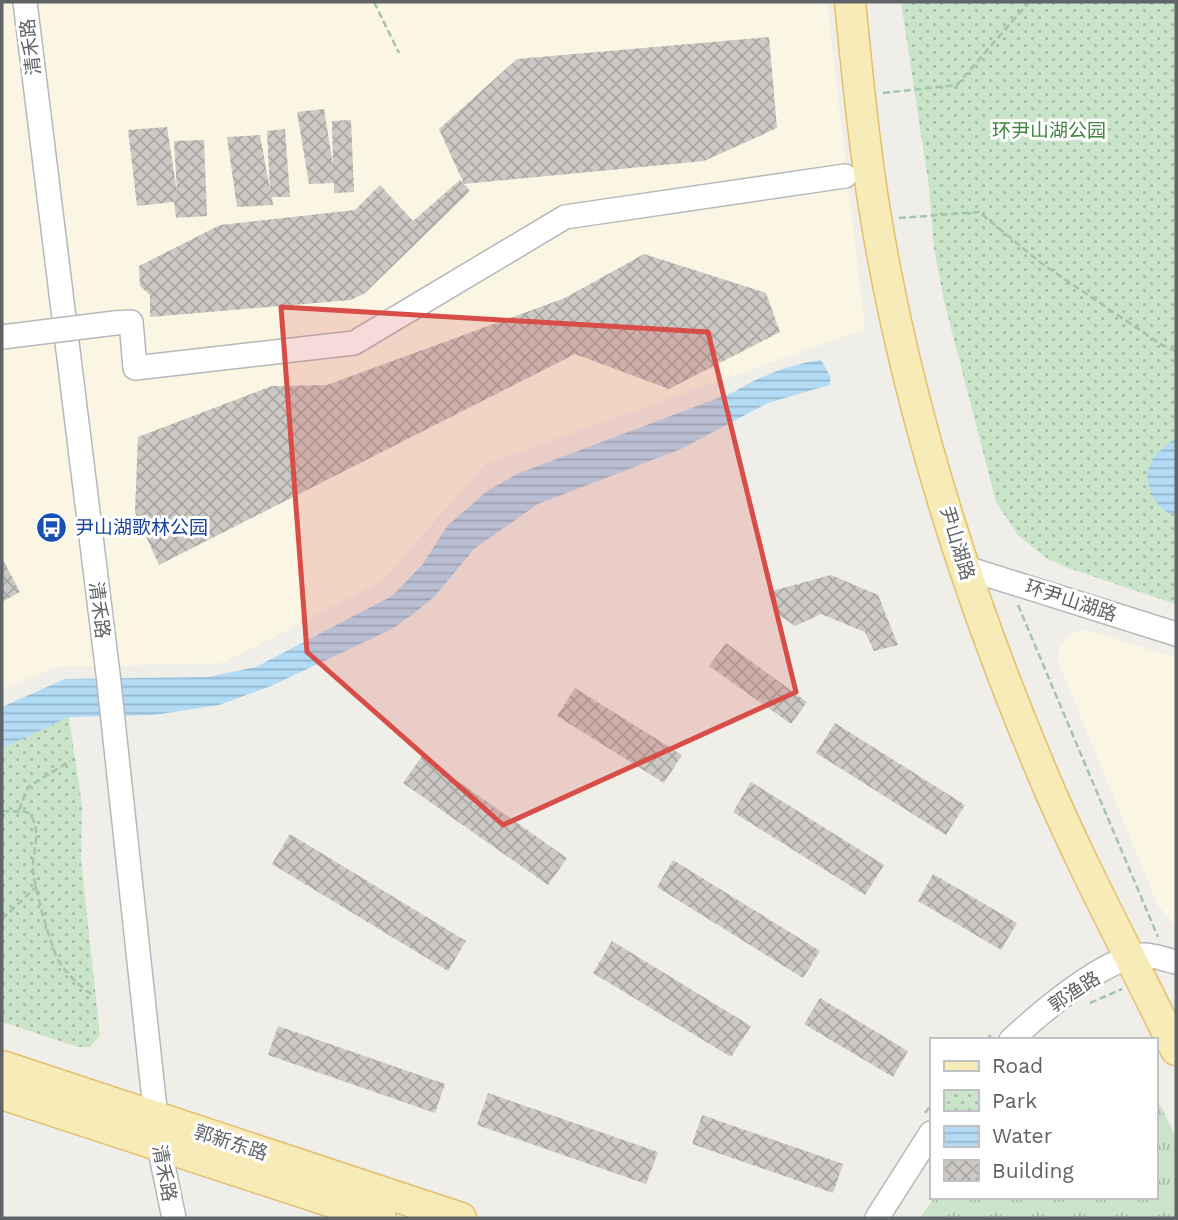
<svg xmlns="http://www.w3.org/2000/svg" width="1178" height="1220" viewBox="0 0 1178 1220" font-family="'Work Sans','Noto Sans SC',sans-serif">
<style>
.commercial{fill:#fbf5e3}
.grass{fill:url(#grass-tufts)}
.park{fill:url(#park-dots)}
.water{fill:url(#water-rules)}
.building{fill:url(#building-cross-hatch)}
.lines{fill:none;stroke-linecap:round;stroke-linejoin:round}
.minor-casing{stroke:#b5b8bb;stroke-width:26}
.major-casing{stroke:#e3bf6e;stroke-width:33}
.path{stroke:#a2c5ab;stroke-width:2.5;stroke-dasharray:7 3.5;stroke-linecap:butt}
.minor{stroke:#fff;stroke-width:23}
.major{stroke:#f7ebb7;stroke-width:30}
.minor-bridge-casing{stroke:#b5b8bb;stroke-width:26;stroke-linecap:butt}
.minor-bridge{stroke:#fff;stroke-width:23}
.marked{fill:#d84d47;fill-opacity:0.2;stroke:#d84d47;stroke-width:5;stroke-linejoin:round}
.labels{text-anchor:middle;stroke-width:6;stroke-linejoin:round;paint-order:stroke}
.street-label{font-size:19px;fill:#606367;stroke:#fff}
.park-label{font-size:19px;fill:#408542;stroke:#fff}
.transit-label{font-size:19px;fill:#164399;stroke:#fff;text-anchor:start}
</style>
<defs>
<pattern id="grass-tufts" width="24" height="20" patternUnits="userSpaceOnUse" patternTransform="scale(1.75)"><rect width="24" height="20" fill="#c9e4c8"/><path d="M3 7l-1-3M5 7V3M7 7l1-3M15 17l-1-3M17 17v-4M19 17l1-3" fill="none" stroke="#a7bca6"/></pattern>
<pattern id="park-dots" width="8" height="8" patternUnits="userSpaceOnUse" patternTransform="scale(1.75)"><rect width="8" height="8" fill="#c9e4c8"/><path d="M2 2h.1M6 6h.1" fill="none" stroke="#a7bca6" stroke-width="1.8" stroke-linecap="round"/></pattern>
<pattern id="water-rules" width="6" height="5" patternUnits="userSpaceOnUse" patternTransform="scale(1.75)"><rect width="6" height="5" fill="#b2dbf6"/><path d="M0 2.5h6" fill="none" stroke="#94b5cb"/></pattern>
<pattern id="building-cross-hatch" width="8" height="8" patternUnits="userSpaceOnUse" patternTransform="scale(1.75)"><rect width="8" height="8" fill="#ccc9c5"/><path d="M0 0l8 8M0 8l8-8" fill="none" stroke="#a9a7a4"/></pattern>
</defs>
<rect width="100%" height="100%" fill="#f0eee9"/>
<g class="commercial">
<polygon points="2,2 827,2 865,329 485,464 382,581 223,663 55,667 2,690"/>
<polygon points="1088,630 1176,658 1176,926 1158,906 1058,661 1060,646 1066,638 1076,632"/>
</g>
<polygon class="grass" points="1155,1095 1176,1137 1176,1218 920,1218 935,1197 1155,1197"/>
<g class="park">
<polygon points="901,2 1176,2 1176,604 1068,568 1046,558 1018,535 996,502 944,301 934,248 929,187"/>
<polygon points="69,717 82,805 81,860 100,1035 90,1047 78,1047 2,1022 2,748"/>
</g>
<g class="water">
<path d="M821 360 831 378 829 385 768 403 681 449 538 504 475 548 435 596 412 615 392 629 271 686 219 705 154 715 69 717 2 748V707L65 679 208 677 256 667 392 596 423 564 447 526 487 491 517 474 734 392C760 376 791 364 821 360Z"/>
<path d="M1176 437V514C1157 514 1148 490 1147 473L1154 456Z"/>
</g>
<g class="building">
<polygon points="769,37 777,128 704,161 464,184 439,129 517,59"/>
<polygon points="324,109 333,165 332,121 351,120 354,192 334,193 334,183 309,184 297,112"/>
<polygon points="167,127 177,192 174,141 204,140 207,216 176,218 174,202 137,206 128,130"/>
<polygon points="285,129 290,197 272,197 273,205 237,207 227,137 260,135 270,190 267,131"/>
<polygon points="460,180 470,191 365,293 351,300 150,317 150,295 140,286 139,266 220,225 355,210 380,185 413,221"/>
<polygon points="644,254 766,293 780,332 669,389 575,354 159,565 135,512 138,437 272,386 327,385 565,298"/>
<polygon points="2,558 20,592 2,602"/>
<polygon points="831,575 878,595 898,645 874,651 865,632 821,614 795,626 776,613 768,592"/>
<polygon points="726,643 807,702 791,724 709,666"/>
<polygon points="575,688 682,755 664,783 557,716"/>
<polygon points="835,723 965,805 946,835 816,753"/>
<polygon points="422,756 567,858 548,885 403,783"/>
<polygon points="751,782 884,865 865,895 733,812"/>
<polygon points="290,834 466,941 448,971 272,864"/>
<polygon points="673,860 820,951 803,978 657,887"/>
<polygon points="933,874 1017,923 1001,950 918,901"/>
<polygon points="612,941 751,1026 731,1057 593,973"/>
<polygon points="820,998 908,1051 893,1077 804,1024"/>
<polygon points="278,1026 445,1084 435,1113 268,1055"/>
<polygon points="488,1093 658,1152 646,1184 477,1125"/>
<polygon points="702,1115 843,1164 833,1193 692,1144"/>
</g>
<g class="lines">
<defs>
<g id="minor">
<polyline points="25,2 108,674 159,1146 174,1218"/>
<polyline points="115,323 131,322 135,368 354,343 565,217 845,176"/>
<polyline points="966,568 1176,634"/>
<path d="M1011 1040C1038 1015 1107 955 1144 955 1154 955 1166 960 1176 962"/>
<polyline points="877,1218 931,1133"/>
</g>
<g id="major">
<path d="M850 2C857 70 863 138 874 206 905 399 965 590 1041 770 1081 866 1131 957 1176 1050"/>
<polyline points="2,1066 461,1218"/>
<polyline points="2,1094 381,1218"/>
</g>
</defs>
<use href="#minor" class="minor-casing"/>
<use href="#major" class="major-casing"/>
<g class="path">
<polyline points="374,2 399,53"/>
<polyline points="883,93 957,85 1029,2"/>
<polyline points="899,218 979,212 1041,263 1162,345 1176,351"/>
<polyline points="1018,605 1158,937"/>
<polyline points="19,810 28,787 70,761"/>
<path d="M2 811 27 812C44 826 32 851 33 869 33 883 52 952 60 963 69 976 79 985 91 994"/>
<polyline points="2,919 37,886"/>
<polyline points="1090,1003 1122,989"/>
<polyline points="986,1040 991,1035"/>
<polyline points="925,1113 931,1105"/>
</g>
<use href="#minor" class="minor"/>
<use href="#major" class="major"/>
<defs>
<polyline id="minor-bridge" points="2,337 115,323"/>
</defs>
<use href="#minor-bridge" class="minor-bridge-casing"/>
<use href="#minor-bridge" class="minor-bridge"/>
</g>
<path class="marked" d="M281 307 708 332 796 692 503 825 307 652Z"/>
<defs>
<symbol id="bus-disc" viewBox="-11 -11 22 22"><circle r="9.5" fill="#1a4fb4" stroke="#fff"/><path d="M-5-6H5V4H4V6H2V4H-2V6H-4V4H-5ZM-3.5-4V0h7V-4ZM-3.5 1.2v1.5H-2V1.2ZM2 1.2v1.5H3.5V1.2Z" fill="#fff"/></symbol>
</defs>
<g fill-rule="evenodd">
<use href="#bus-disc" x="34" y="510" width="35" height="35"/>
</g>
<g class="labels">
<g class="street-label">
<text transform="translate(30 47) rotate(-97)" y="7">清禾路</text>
<text transform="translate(958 543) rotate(73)" y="7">尹山湖路</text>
<text transform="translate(1071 600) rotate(18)" y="7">环尹山湖路</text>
<text transform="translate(100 610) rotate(83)" y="7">清禾路</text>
<text transform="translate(1074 991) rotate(-33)" y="7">郭渔路</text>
<text transform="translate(231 1142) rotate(18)" y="7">郭新东路</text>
<text transform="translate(165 1173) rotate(79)" y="7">清禾路</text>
</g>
<g class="park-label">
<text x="1049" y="137">环尹山湖公园</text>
</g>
<g class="transit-label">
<text x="75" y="534">尹山湖歌林公园</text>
</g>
</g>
<rect width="1178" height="1220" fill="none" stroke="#606367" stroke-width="7"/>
<rect x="930" y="1038" width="228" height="161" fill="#ffffff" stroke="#bfc1c2" stroke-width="2"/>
<rect x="944" y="1061" width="35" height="10" fill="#f7ebb7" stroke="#bfc1c2" stroke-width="2"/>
<text x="992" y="1073" font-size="21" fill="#606367">Road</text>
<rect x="944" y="1090" width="35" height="21" fill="url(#park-dots)" stroke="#bfc1c2" stroke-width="2"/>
<text x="992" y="1108" font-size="21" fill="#606367">Park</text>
<rect x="944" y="1126" width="35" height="21" fill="url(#water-rules)" stroke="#bfc1c2" stroke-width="2"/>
<text x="992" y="1143" font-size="21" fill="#606367">Water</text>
<rect x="944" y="1160" width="35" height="21" fill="url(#building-cross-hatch)" stroke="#bfc1c2" stroke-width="2"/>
<text x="992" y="1178" font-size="21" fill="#606367">Building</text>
</svg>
